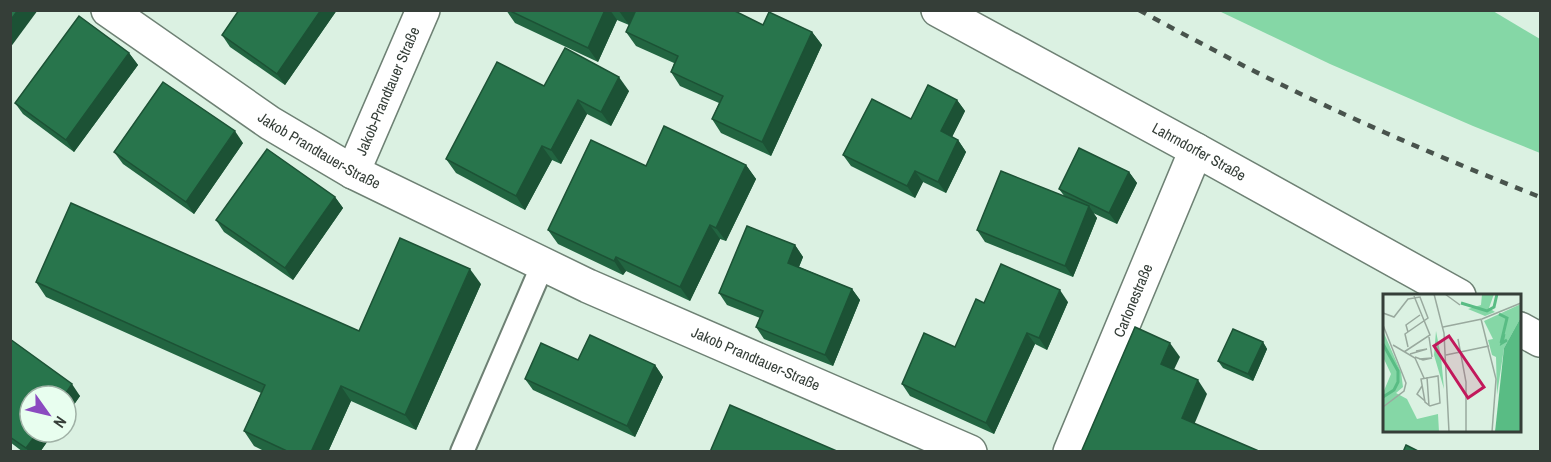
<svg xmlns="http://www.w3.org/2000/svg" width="1551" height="462" viewBox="0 0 1551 462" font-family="'Archivo Narrow',sans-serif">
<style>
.green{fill:#85d7a6}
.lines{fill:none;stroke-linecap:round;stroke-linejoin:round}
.service-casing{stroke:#6e8174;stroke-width:26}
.minor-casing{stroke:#6e8174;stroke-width:36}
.tertiary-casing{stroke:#6e8174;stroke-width:36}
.service{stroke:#fff;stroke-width:22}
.minor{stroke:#fff;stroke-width:33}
.tertiary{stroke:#fff;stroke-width:33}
.rail{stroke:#48534c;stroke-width:4.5;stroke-dasharray:8 8;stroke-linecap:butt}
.wall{fill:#226541}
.shaded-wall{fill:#1c5235}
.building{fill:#28754c;stroke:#1c5235;stroke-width:1.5}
.labels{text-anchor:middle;stroke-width:6;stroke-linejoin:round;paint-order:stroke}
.street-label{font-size:15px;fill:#353e38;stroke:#e8feef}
.inset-river{fill:none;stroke:#59bc84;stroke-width:3}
.inset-road{fill:none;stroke:#99a99e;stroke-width:1.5}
.view{fill:#c2185b;fill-opacity:0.15;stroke:#c2185b;stroke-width:3}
.inset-edge{fill:none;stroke:#353e38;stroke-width:3}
</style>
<rect width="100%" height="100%" fill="#dbf1e2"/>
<polygon class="green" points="1219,11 1493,11 1540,39 1540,153 1473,126 1330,64"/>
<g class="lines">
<defs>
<polyline id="service" points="462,452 543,264"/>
<g id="minor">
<path id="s1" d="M108 10 270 123 353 172 588 286 970 452"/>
<path id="s2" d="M353 172 423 10"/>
<path id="s3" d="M1070 452 1196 150"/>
</g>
<g id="tertiary">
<path id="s4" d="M938 10 1196 150 1459 296"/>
<polyline points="1520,329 1540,340"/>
</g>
</defs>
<use href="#service" class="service-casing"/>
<use href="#minor" class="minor-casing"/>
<use href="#tertiary" class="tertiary-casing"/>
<use href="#service" class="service"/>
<use href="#minor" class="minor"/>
<use href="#tertiary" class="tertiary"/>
<path class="rail" d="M1139 10C1175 30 1212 49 1248 68 1343 116 1441 158 1540 197"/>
</g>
<g class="wall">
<polygon points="239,10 337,10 285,85 230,47 222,35"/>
<polygon points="506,10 636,10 629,25 617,20 598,62 515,23"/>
<polygon points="763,25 812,32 822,45 771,156 721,133 712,119 719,103 680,86 671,72 674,63 636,46 626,32"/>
<polygon points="129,53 138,65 74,152 23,114 15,103"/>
<polygon points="544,86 629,91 611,126 587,114 561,164 552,160 525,210 456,173 446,159"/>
<polygon points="957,100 965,111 952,137 958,140 966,152 946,193 923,182 915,198 851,166 843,155"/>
<polygon points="243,143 194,214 123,164 114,152"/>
<polygon points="746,165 756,179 726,241 720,239 690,301 626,271 623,275 558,244 548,230 646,166"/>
<polygon points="1129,172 1137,183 1117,224 1093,213 1097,218 1073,277 985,242 977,230 1065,197 1059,189"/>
<polygon points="335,197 343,208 293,280 224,232 216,220"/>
<polygon points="795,245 803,257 799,267 852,289 860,300 833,366 764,339 756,327 760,318 727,305 719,293"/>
<polygon points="36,282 359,331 481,284 416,430 351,401 328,452 266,452 254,446 244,431 261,393 46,297"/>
<polygon points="1068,302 1047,350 1035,344 994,434 910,396 902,384 955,347 984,303"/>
<polygon points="10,339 80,396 66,416 66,396 30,432 54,432 40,452 23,452 10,442"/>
<polygon points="1263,342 1267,349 1253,381 1223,368 1218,361"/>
<polygon points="578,360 655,365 663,377 635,437 533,390 525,379"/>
</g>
<g class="shaded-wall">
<polygon points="18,10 38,10 10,48 10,21"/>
<polygon points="321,10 337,10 285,85 277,74"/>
<polygon points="605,10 610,10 617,20 598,62 588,48"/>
<polygon points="619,10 636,10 629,25 619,11"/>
<polygon points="812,32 822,45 771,156 762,142"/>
<polygon points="129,53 138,65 74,152 66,140"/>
<polygon points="619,77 629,91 611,126 601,112"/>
<polygon points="578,100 587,114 561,164 551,150"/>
<polygon points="957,100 965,111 949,143 941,131"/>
<polygon points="235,131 243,143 194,214 186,202"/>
<polygon points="958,140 966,152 946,193 938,182"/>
<polygon points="542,146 552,160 525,210 516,196"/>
<polygon points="746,165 756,179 726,241 716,228"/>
<polygon points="915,171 923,182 915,198 907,186"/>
<polygon points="1129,172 1137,183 1117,224 1109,213"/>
<polygon points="335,197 343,208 293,280 285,268"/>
<polygon points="1089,206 1097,218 1073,277 1065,266"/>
<polygon points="710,225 720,239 690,301 680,287"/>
<polygon points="795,245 803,257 796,274 788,263"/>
<polygon points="616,257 626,271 623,275 614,261"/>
<polygon points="470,269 481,284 416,430 405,415"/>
<polygon points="852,289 860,300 833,366 825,355"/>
<polygon points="1060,290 1068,302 1047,350 1039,338"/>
<polygon points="1027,333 1035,344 994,434 986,423"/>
<polygon points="1263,342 1267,349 1253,381 1248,374"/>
<polygon points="1170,343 1180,357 1170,378 1161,364"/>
<polygon points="655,365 663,377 635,437 627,426"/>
<polygon points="1198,380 1207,394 1191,432 1182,418"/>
<polygon points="72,384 80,396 66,416 66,396 64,396"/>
<polygon points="341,386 351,401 328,452 311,452"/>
<polygon points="38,432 54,432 40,452 29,452 26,448"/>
</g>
<g class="building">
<polygon points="10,10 18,10 10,21"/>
<polygon points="239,10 321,10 277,74 222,35"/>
<polygon points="508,10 605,10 588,48"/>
<polygon points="636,10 733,10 763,25 769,12 812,32 762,142 712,119 723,96 671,72 678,56 626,32"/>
<polygon points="79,16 129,53 66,140 15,103"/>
<polygon points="565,48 619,77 601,112 578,100 551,150 542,146 516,196 446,159 497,62 544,86"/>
<polygon points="163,82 235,131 186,202 114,152"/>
<polygon points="928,85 957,100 941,131 958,140 938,182 915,171 907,186 843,155 872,99 911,119"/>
<polygon points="664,126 746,165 716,228 710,225 680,287 616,257 614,261 548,230 591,140 646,166"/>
<polygon points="1079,148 1129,172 1109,213 1059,189"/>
<polygon points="267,149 335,197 285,268 216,220"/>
<polygon points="1001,171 1089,206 1065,266 977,230"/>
<polygon points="71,203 359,331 400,238 470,269 405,415 341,386 311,452 289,452 244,431 265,385 36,282"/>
<polygon points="747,226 795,245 788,263 852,289 825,355 756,327 763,311 719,293"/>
<polygon points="1001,264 1060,290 1039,338 1027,333 986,423 902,384 924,333 955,347 976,299 984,303"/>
<polygon points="1135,327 1170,343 1161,364 1198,380 1182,418 1261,452 1085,452 1082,450"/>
<polygon points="1233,329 1263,342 1248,374 1218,361"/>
<polygon points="590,335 655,365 627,426 525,379 541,343 578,360"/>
<polygon points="10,339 72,384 64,396 30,396 30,432 38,432 26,448 10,437"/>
<polygon points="730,405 839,452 710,452"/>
<polygon points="1406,445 1420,452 1403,452"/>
</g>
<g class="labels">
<g class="street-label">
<text dy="5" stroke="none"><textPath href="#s2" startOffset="88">Jakob-Prandtauer Straße</textPath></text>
<text dy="5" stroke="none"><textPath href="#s1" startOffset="254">Jakob Prandtauer-Straße</textPath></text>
<text dy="5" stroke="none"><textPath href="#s4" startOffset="297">Lahrndorfer Straße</textPath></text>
<text dy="5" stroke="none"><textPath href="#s3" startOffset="164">Carlonestraße</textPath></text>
<text dy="5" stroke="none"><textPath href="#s1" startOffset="738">Jakob Prandtauer-Straße</textPath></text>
</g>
</g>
<g transform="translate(1383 294)">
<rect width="138" height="138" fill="#dbf1e2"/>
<path d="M99 0H111L106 14 112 18 102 22 85 15 98 11ZM138 10V23L121 54 114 101 113 63 109 61 105 46 110 45 101 27ZM0 37 18 78 20 93 13 99 24 105 34 125 55 120 56 138H0V99L8 80 0 63ZM53 37 58 63 61 95 51 61Z" fill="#85d7a6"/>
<path d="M138 23V138H112L121 54Z" fill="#59bc84"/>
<path class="inset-river" d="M78 9 104 17 111 13 114 0M116 20 124 24 118 49 121 40 119 49 124 46M0 50 15 77V88L11 96 0 103"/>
<path class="inset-road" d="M51 0 61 39 66 138M62 0 77 11M0 19 11 23 25 5 37 3 45 24 22 40 25 53M98 25 113 85 109 138M0 31 23 89 21 97 0 113M60 33 99 25 138 9M25 38 23 31 37 21M46 43 49 63M75 45 83 88V138M10 51 32 64 41 84M21 58 47 41 31 2M27 60 44 55 33 57M63 61 106 52M32 63 40 66 49 64 36 65M55 82 57 109 47 112 42 108 38 85ZM44 83 46 112M39 92 34 100 42 107"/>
<path class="view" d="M66 42 101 93 85 104 51 52Z"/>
<rect width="138" height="138" class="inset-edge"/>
</g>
<rect width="1551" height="462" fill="none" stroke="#353e38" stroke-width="24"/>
<g transform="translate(48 414) rotate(124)"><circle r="28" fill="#e8feef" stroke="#a0b1a6" stroke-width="1.5"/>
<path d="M0-4.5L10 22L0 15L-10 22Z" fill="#8b4bc0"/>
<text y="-9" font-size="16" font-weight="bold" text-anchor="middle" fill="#353e38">N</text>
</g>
</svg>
